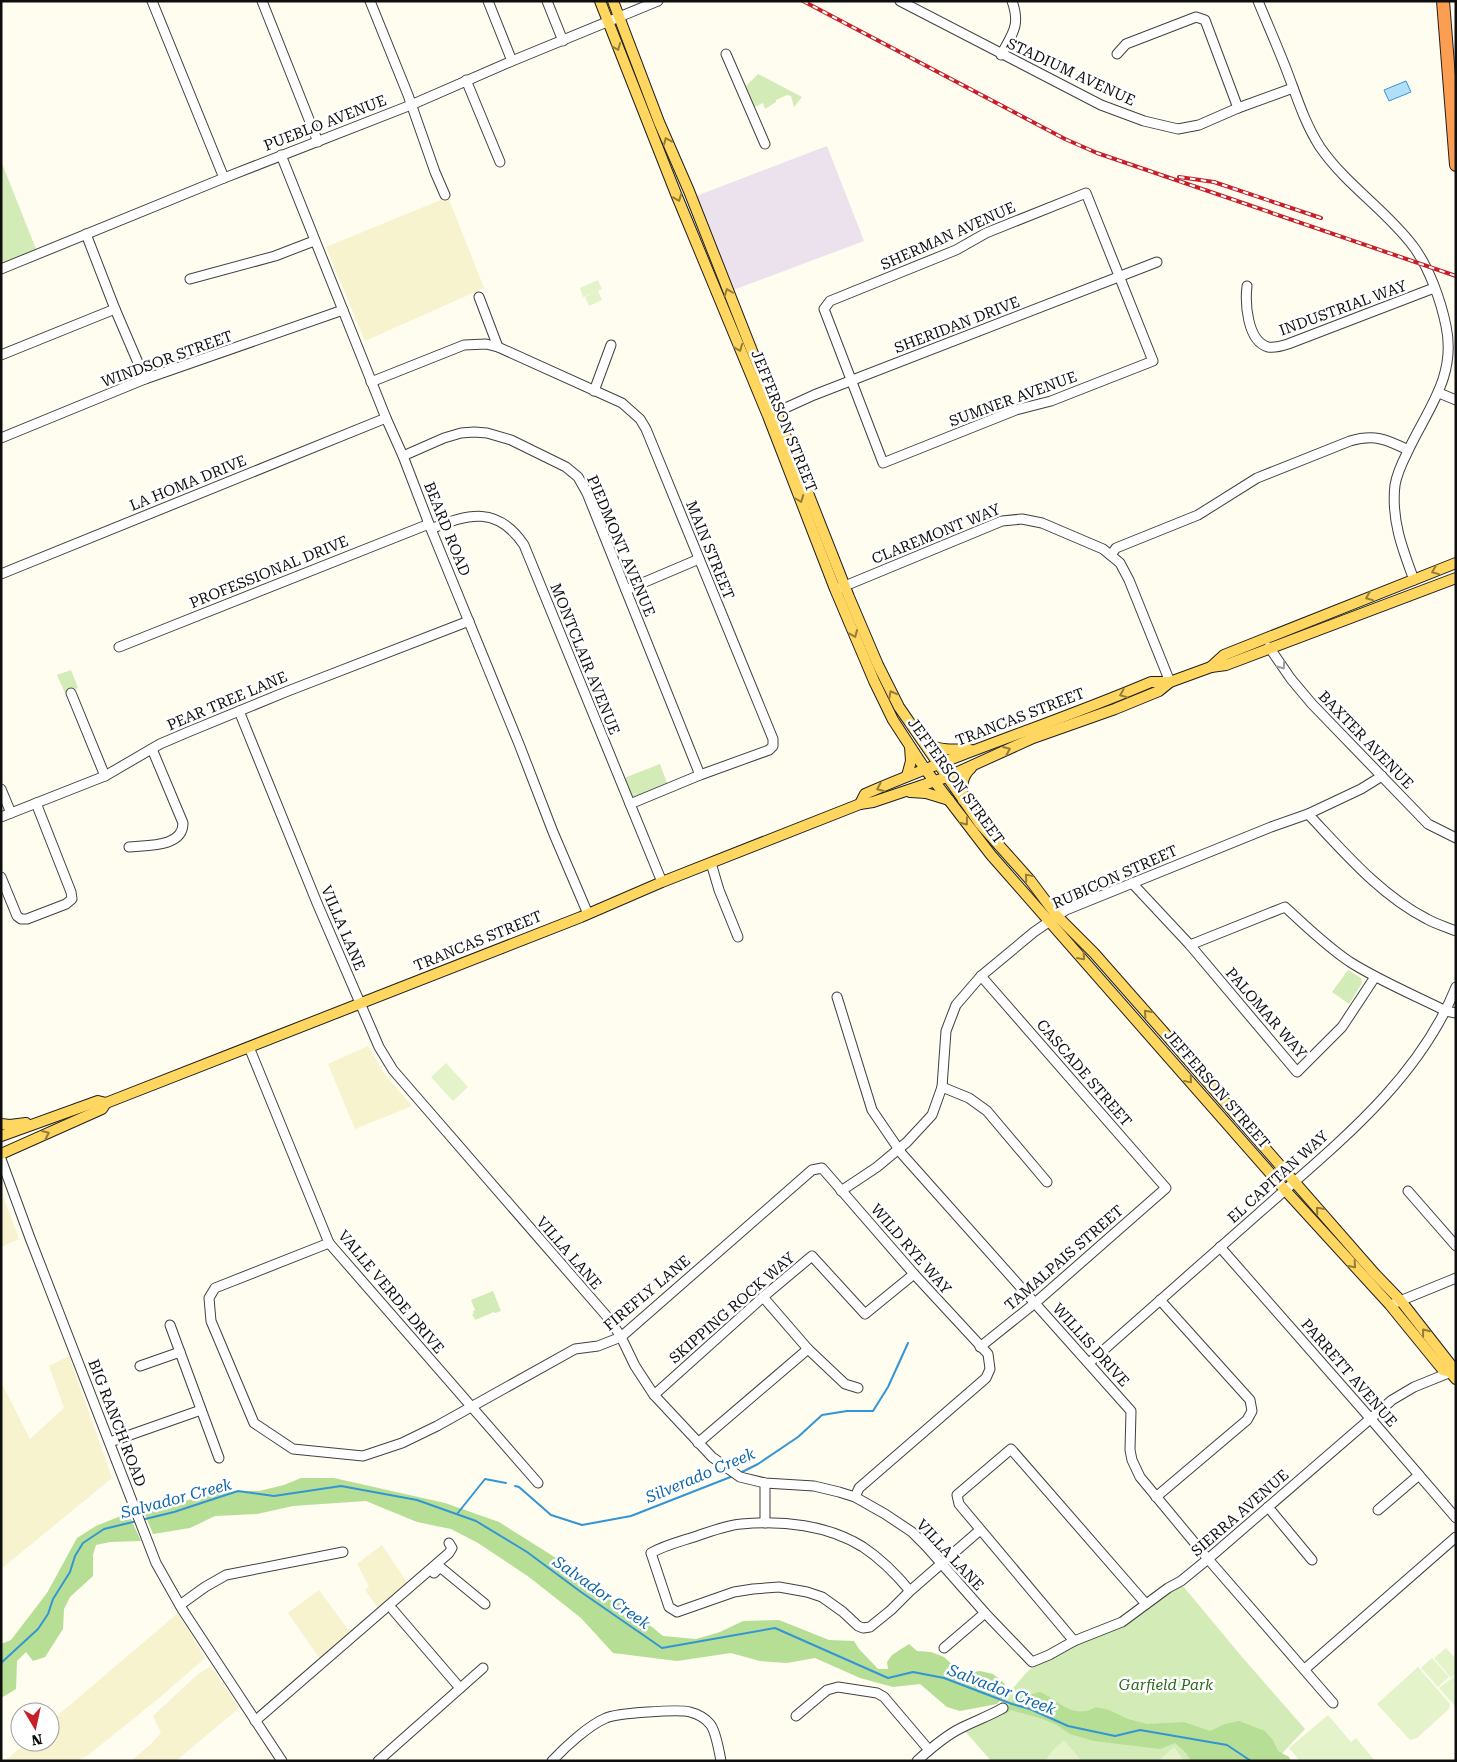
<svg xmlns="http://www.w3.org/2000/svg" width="1457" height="1762" viewBox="0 0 1457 1762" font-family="'Roboto Serif',serif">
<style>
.industrial{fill:#ece2ed}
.farmland{fill:#f7f3ce}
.green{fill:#d3ecb7}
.forest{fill:#b6de95}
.pitch{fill:#e4f3c9}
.water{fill:#b1dffa;stroke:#3495d5}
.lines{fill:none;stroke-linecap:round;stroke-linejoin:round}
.stream{stroke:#3495d5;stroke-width:2}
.minor-casing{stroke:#414141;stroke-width:11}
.major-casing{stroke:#1f1f1f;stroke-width:12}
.highway-casing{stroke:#1f1f1f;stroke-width:14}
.minor{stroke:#fff;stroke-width:9}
.major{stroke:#ffd760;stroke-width:10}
.highway{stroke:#fc9e51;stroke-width:12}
.rail-casing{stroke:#c71e27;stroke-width:4}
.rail{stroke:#fff;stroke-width:2;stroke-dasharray:5.5;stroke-linecap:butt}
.oneway{stroke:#937d3b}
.oneway2{stroke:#9f9f9f}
.labels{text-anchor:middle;stroke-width:5;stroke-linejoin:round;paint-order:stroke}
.street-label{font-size:15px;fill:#0e0e0e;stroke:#fff}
.park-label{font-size:15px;font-style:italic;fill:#2b6a1a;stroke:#fff}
.water-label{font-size:16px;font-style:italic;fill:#1066a8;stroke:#fff}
</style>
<rect width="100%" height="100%" fill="#fffcf0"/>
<polygon class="industrial" points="827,146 864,241 728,292 691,198"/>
<g class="farmland">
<polygon points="448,197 484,288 365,341 326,247"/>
<polygon points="368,1046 386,1076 412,1106 355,1129 328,1064"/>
<polygon points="1,1190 19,1239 1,1247"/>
<polygon points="69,1356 112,1478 1,1569 1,1382 30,1439 64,1408 49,1366"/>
<polygon points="382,1545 408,1584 378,1608 365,1590 369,1586 357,1564"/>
<polygon points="319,1590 350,1632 320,1659 288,1613"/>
<polygon points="178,1613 205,1658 159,1698 87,1756 76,1761 5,1761 27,1742 50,1742 50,1722"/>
<polygon points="211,1666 239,1708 176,1761 131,1761 150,1745 161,1733 153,1716 197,1675"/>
</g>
<g class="green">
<polygon points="758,74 802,97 794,107 791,96 787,95 776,100 776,102 765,109 763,103 754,107 746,86"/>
<polygon points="1,161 38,254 1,269"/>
<polygon points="71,670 78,688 65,693 57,675"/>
<polygon points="660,764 669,788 630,804 619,780"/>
<polygon points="1348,970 1361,978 1362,983 1349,1004 1332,992"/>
<polygon points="493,1291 501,1311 495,1313 494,1312 475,1320 472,1314 474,1314 473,1311 475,1310 471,1300"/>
<polygon points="1183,1586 1242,1657 1305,1729 1275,1761 991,1761 958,1723 998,1706 1025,1674 1041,1660 1095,1635 1165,1592"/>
</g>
<g class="forest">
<polygon points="301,1478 334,1478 445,1503 499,1522 580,1573 612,1598 630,1609 663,1636 696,1639 720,1632 743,1621 779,1620 829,1640 854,1641 859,1649 878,1669 888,1669 887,1662 892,1655 909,1644 917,1651 931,1652 944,1657 957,1669 967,1673 980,1671 993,1674 1004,1683 1007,1689 1006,1694 997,1704 960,1711 947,1707 920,1684 893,1687 860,1678 815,1658 787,1663 760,1661 731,1653 677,1661 613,1653 581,1618 529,1577 478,1543 451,1529 417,1522 366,1501 293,1506 257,1514 215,1516 190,1528 153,1534 142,1507 155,1505 163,1500 184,1501 229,1491 259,1491 284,1485"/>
<polygon points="128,1513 141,1541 110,1542 96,1545 93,1555 93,1576 70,1597 64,1609 63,1629 45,1657 33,1661 26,1652 17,1661 16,1689 1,1698 1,1644 11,1640 47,1593 77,1538 96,1526"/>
<path d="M1040 1692C1060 1701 1072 1720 1096 1707L1109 1710 1128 1719 1147 1724 1184 1722 1210 1731 1225 1724 1239 1721 1265 1731 1273 1740 1278 1751 1289 1757 1291 1761H1191L1186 1753 1175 1743 1160 1749 1094 1741 1070 1734 1055 1724 1040 1718 1011 1710 1004 1715 1001 1712 1015 1699Z"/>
</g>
<g class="pitch">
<polygon points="598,280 602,289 598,291 602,300 589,306 585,297 594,293 583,297 580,288"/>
<polygon points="446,1063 468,1087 453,1101 431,1077"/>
<polygon points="1446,1648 1456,1659 1456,1674 1451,1678 1434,1658"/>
<polygon points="1432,1658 1449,1677 1438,1687 1421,1668"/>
<polygon points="1418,1667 1450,1704 1449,1709 1417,1738 1410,1740 1377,1704"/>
<polygon points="1456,1675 1456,1707 1439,1688"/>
<polygon points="1328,1715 1351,1742 1356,1738 1375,1761 1300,1761 1289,1748"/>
<polygon points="1064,1740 1082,1761 1045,1761 1053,1750"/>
<polygon points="1174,1747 1184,1761 1158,1761"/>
</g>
<polygon class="water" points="1406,81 1411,92 1389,101 1384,90"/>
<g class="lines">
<g class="stream">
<polyline points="740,1473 758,1464 798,1437 822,1415 847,1411 873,1411 888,1387 908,1343"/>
<polyline points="515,1486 519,1487 551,1515 582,1525 631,1516 733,1476"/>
<polyline points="457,1514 485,1479 506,1483"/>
<polyline points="141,1520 174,1512 238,1491 274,1496 341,1486 417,1500 476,1521 527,1552 581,1592 662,1648 775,1628 888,1678 913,1672 944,1678 1012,1704 1030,1709 1068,1726 1115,1736 1140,1730 1227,1745 1251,1761"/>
<polyline points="1,1663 38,1629 48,1614 53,1599 70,1572 75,1556 83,1543 104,1529 137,1521"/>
</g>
<defs>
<g id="minor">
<polyline points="152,1 224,178"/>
<polyline points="262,1 318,142"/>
<polyline points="370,1 408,95 435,172 445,195"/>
<polyline points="488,1 512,61"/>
<polyline points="547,1 563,41"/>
<polyline points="900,1 1101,105 1144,121 1178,129 1199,125 1238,108 1293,88"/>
<path d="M1258 1C1269 28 1281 54 1291 82 1299 104 1307 127 1320 147 1346 185 1386 210 1413 246 1429 267 1441 301 1446 326 1457 377 1426 411 1407 453 1402 463 1397 473 1395 485 1391 519 1402 548 1414 580"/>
<polyline points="726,54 765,144"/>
<polyline points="1117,54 1126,44 1196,17 1205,20 1238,108"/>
<path d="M1001 55C1012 34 1021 26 1012 1"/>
<polyline points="466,80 500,162"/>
<polyline points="281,155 386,418 403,456 431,529 519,744 553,832 588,914"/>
<polygon points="1086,193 1153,361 1051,401 1016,410 883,463 824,309 830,301 956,250 986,233"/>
<polyline points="86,234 115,309 145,379"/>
<polyline points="1,269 224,178 411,105 512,61 658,1"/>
<polyline points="190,279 275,256 314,241"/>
<path d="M1247 286C1245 303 1247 341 1268 347 1275 348 1282 346 1288 344L1434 288"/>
<polyline points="479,297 498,347 622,403 640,419 646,429 773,739 773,746 769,750 700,775 630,804"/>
<polyline points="1,355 115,309"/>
<polyline points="371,382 464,345 486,344 498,347"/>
<polyline points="594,391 611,345"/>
<polyline points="1439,393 1456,400"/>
<polyline points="770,415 814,395 1157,262"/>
<polyline points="1,438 145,379 343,310"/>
<polyline points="403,456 444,438 461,433 474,432 487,433 511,440 566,467 578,477 587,493 700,775"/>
<path d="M431 529C468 513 498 506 524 545L662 882"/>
<path d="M1111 555 1116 548 1198 515 1257 478 1350 441C1374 434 1386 439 1408 450"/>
<polyline points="1,574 386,418"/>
<polyline points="840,588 1002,521 1022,519 1042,523 1103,549 1120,563 1129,580 1170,682"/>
<polyline points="626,590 699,559"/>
<polyline points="119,647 429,524"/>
<polyline points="1269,647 1291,679 1312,704 1428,824 1456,838"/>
<polyline points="71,693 105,776"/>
<polyline points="239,711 317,903 379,1047 393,1070 610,1320 621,1337 635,1366 654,1395 712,1457 740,1477 765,1483 814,1486 839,1492 855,1497 885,1514 912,1532 926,1546 985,1613 1032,1662 1049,1655 1074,1641 1122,1622 1168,1588 1181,1581 1208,1559 1392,1400 1414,1387 1456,1370"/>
<polyline points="1,789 11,813"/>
<path d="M1308 814C1344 852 1380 895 1427 919 1436 924 1446 927 1456 931"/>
<polyline points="1,817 105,776 160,744 188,732 288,691 469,621"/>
<path d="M129 847C146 845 183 848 183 823L152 749"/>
<polyline points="711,863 719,890 738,937"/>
<polyline points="1,877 17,916 21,919 27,919 66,904 72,899 71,892 36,803"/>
<polyline points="1132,883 1190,945 1297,1072 1342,1027 1375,977"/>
<path d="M1190 945 1285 907C1306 926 1326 946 1350 962 1380 981 1414 995 1446 1011L1456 1013"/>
<polyline points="837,997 872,1110 902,1154 1131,1411 1130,1450 1132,1460 1140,1477 1208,1559 1333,1703"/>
<polyline points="249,1047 329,1243 538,1483"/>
<polyline points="942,1087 969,1098 987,1111 1047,1182"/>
<polyline points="1,1159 30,1238 156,1563 182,1609 282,1761"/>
<polyline points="841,1191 877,1167 907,1142 932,1115 942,1087 946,1031 956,1005 981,976 1034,932 1066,910 1271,827 1308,814 1361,789 1382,776"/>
<polyline points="1408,1191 1456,1246"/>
<polyline points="329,1243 215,1288 209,1298 211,1321 254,1423 293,1449 363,1456 402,1443 437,1426 575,1349 598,1346 621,1337 812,1170 822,1168 914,1274 988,1354 990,1369 986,1378 859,1488 855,1497"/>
<polyline points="1220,1247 1370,1418 1456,1518"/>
<polyline points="763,1297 808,1349 845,1384 858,1388"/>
<polyline points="1395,1303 1456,1278"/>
<polyline points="170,1325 219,1458"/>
<polyline points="980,1347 1035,1303 1166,1188 981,976"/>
<path d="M1089 1363C1146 1313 1202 1263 1259 1213 1333 1147 1418 1082 1456 987"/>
<polyline points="140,1366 180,1352"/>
<polyline points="654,1395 763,1297 812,1256 865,1314 914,1274"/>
<polyline points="110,1442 201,1410"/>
<polyline points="698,1443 808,1349"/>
<polyline points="765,1483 765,1523"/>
<polyline points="1156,1497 1247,1420 1252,1411 1250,1400 1160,1300"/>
<polyline points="1268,1507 1312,1560"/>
<polyline points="1378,1510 1419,1475"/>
<polyline points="434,1573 440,1567 485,1604"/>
<path d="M910 1591C896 1574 881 1559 863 1547 828 1525 782 1520 741 1524 727 1525 712 1531 697 1536 682 1541 665 1545 651 1553L669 1607 677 1612 734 1592 753 1589 779 1587 807 1592 822 1597 843 1612 858 1626 863 1628 870 1627 891 1610 910 1591 980 1530"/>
<polyline points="180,1605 205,1587 226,1575 343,1552"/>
<polyline points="393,1610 460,1688"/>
<polyline points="1074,1641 959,1504 957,1495 1011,1449 1146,1604"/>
<polyline points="944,1648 985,1613"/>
<polyline points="1305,1669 1456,1537"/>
<polyline points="796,1716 827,1690 838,1687 877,1693 884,1697 929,1750"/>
<polyline points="255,1721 449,1553 452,1548 449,1543"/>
<polyline points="378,1761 483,1668"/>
<path d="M552 1761C565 1747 589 1725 606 1718 617 1713 679 1709 690 1712 698 1714 705 1718 710 1724 716 1731 719 1751 721 1761"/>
<path d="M917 1761C930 1749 945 1736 961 1728 975 1721 989 1716 1003 1708"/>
</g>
<g id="major">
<polyline points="600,1 676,194 768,416 835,589 874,681 893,720 925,769 991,855 1285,1190 1390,1305 1443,1370 1450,1372 1456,1379"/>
<polyline points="613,1 659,122 689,191 849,597 878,665 899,707 980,824 1030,880 1057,916 1094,953 1168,1037 1375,1274 1401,1301 1451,1365 1450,1372"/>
<polyline points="1211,667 1224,655 1456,563"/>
<path d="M925 743C940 751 953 750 969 749"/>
<polyline points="907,776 911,761 910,747"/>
<polyline points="910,792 926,793 949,800"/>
<path d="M963 800C962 786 961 777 971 768"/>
<path d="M860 804 865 794C959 753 1057 722 1151 682H1170"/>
<polyline points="1,1124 10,1125 26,1123"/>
<polyline points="1,1136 98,1101 106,1103"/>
<polyline points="1,1154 102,1109 106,1103 581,917 662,882 860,804 873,802 947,777 1033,738 1115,709 1159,691 1170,682 1211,667 1226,665 1456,578"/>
</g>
<polyline id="highway" points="1443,1 1456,165"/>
</defs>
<use href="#minor" class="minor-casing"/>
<use href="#major" class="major-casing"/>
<use href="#highway" class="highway-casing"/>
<use href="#minor" class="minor"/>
<use href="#major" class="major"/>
<use href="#highway" class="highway"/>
<defs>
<g id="rail">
<polyline points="803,1 1065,139 1097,153 1456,276"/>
<polyline points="1179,177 1214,182 1321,218"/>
</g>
</defs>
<use href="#rail" class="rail-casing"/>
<use href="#rail" class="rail"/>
</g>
<defs><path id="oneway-chevron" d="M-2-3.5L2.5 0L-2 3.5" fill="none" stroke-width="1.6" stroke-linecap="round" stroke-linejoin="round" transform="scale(1.25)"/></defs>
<g class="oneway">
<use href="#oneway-chevron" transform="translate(617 47) rotate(68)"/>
<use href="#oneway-chevron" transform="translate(667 141) rotate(-113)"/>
<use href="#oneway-chevron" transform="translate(678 198) rotate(68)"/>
<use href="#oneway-chevron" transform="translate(728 292) rotate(-111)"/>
<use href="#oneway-chevron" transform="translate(739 348) rotate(68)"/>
<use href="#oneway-chevron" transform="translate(800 499) rotate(69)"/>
<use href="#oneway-chevron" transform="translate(1435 571) rotate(158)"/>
<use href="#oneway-chevron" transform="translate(1369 597) rotate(158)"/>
<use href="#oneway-chevron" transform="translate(854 634) rotate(67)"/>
<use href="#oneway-chevron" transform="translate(892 694) rotate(-118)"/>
<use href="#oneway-chevron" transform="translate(1123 694) rotate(158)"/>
<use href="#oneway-chevron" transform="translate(1007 750) rotate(-24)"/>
<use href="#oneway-chevron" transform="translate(880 788) rotate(156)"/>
<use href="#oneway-chevron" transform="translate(965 822) rotate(52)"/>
<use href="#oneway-chevron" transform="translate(1028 877) rotate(-130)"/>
<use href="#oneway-chevron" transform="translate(1082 957) rotate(49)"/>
<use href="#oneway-chevron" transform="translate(1147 1013) rotate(-132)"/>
<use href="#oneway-chevron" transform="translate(1189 1080) rotate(49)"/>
<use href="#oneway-chevron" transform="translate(46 1134) rotate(-25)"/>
<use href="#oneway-chevron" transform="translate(1319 1210) rotate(-131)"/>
<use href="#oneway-chevron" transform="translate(1353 1265) rotate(48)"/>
<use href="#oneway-chevron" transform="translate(1425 1332) rotate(-128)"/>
</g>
<use class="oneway2" href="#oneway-chevron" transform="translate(1282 666) rotate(55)"/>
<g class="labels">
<g class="street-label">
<text transform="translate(1071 72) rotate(25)" y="5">STADIUM AVENUE</text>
<text transform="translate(325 123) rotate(-21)" y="5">PUEBLO AVENUE</text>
<text transform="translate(948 236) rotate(-24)" y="5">SHERMAN AVENUE</text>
<text transform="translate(1343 308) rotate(-20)" y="5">INDUSTRIAL WAY</text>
<text transform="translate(957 325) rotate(-21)" y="5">SHERIDAN DRIVE</text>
<text transform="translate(167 359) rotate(-20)" y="5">WINDSOR STREET</text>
<text transform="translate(1013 399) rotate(-20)" y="5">SUMNER AVENUE</text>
<text transform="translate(784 421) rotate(68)" y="5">JEFFERSON STREET</text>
<text transform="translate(188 483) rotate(-22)" y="5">LA HOMA DRIVE</text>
<text transform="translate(447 529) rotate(68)" y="5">BEARD ROAD</text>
<text transform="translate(936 534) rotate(-22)" y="5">CLAREMONT WAY</text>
<text transform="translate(621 546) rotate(67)" y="5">PIEDMONT AVENUE</text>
<text transform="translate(710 550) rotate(68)" y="5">MAIN STREET</text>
<text transform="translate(269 572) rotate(-22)" y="5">PROFESSIONAL DRIVE</text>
<text transform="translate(585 659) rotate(68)" y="5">MONTCLAIR AVENUE</text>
<text transform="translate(227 701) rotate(-23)" y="5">PEAR TREE LANE</text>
<text transform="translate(1020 717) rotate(-21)" y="5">TRANCAS STREET</text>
<text transform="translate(1366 740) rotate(46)" y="5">BAXTER AVENUE</text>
<text transform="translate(956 781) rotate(54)" y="5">JEFFERSON STREET</text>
<text transform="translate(1115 877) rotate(-24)" y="5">RUBICON STREET</text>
<text transform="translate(343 928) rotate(67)" y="5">VILLA LANE</text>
<text transform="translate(478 941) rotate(-22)" y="5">TRANCAS STREET</text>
<text transform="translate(1266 1013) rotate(49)" y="5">PALOMAR WAY</text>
<text transform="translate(1084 1073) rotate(49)" y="5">CASCADE STREET</text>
<text transform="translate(1217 1089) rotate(49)" y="5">JEFFERSON STREET</text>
<text transform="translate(1278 1177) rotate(-42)" y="5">EL CAPITAN WAY</text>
<text transform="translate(911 1249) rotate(49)" y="5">WILD RYE WAY</text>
<text transform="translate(569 1253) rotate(49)" y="5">VILLA LANE</text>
<text transform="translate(1064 1258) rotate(-41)" y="5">TAMALPAIS STREET</text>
<text transform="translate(391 1292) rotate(50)" y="5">VALLE VERDE DRIVE</text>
<text transform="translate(647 1293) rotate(-40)" y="5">FIREFLY LANE</text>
<text transform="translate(732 1308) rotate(-41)" y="5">SKIPPING ROCK WAY</text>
<text transform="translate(1091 1345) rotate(48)" y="5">WILLIS DRIVE</text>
<text transform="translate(1349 1373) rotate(49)" y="5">PARRETT AVENUE</text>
<text transform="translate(117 1423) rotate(69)" y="5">BIG RANCH ROAD</text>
<text transform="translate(1240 1513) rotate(-41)" y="5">SIERRA AVENUE</text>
<text transform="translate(950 1555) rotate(47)" y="5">VILLA LANE</text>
</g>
<g class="park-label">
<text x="1166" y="1690">Garfield Park</text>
</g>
<g class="water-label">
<text transform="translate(700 1475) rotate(-23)" y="6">Silverado Creek</text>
<text transform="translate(176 1498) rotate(-15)" y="6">Salvador Creek</text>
<text transform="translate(602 1592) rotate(35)" y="6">Salvador Creek</text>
<text transform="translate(1002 1689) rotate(21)" y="6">Salvador Creek</text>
</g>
</g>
<rect width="1457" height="1762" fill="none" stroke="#0e0e0e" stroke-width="5"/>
<g transform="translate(35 1727) rotate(171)"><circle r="24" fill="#ffffff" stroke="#9f9f9f"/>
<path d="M0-4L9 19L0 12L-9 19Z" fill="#c71e27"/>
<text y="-8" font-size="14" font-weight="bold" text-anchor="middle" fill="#0e0e0e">N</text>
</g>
</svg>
